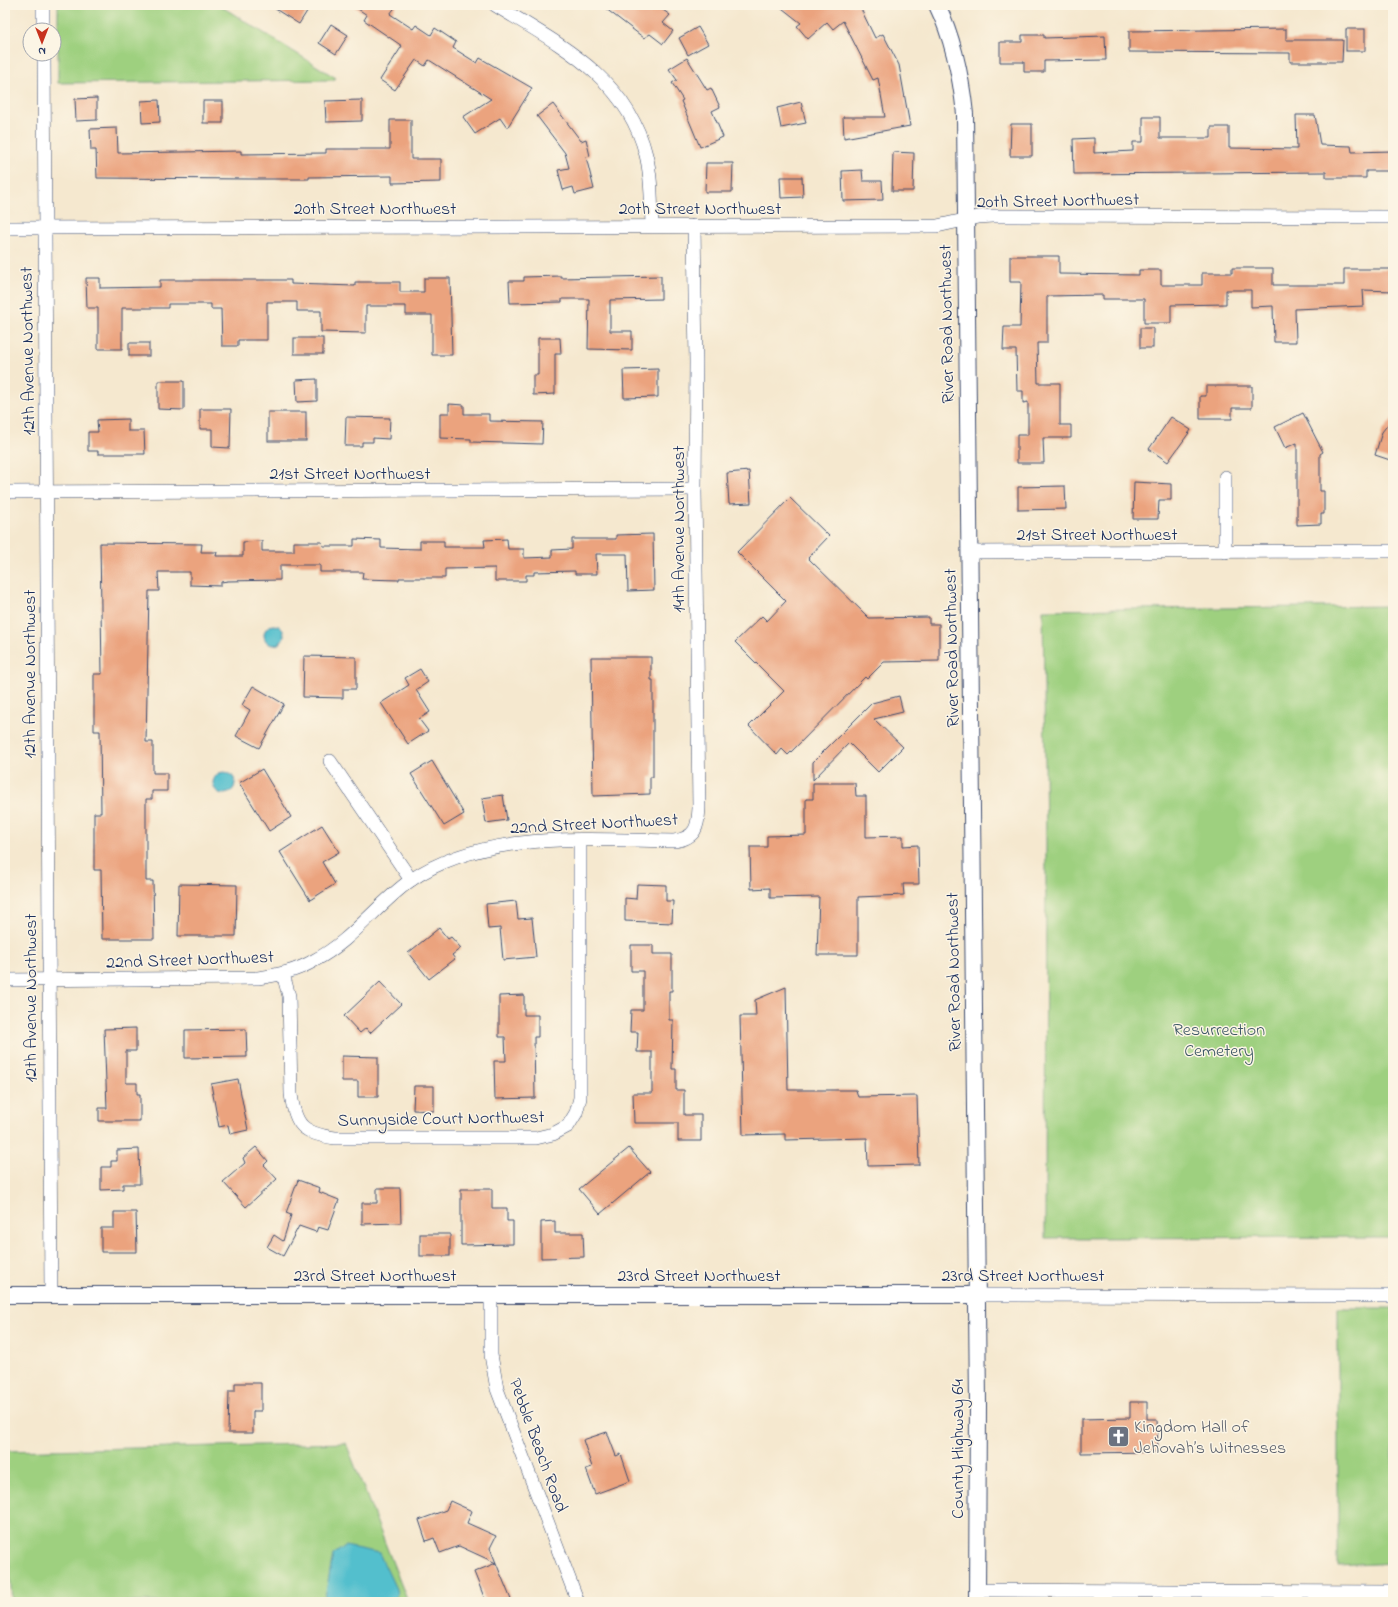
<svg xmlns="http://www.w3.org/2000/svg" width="1398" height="1607" viewBox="0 0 1398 1607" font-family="'Indie Flower',sans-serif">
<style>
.green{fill:#9ed07f;stroke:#5c806e}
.water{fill:#53bfcd;stroke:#377796}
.building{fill:#eba37e}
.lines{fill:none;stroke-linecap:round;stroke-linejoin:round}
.minor-casing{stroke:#3c4b6f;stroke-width:14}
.tertiary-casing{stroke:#3c4b6f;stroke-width:18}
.minor{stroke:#fff;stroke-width:13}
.tertiary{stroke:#fff;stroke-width:16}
.labels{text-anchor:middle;stroke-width:3;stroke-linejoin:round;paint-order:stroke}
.street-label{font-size:18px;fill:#1b2f5e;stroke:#fcf5e5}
.park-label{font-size:18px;fill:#3c5766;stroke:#fcf5e5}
.worship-label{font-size:18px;fill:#5b616d;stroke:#fcf5e5;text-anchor:start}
</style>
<rect width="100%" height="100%" fill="#fcf5e5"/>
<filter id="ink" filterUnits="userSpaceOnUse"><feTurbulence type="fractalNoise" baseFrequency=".025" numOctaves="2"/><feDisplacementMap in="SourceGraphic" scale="8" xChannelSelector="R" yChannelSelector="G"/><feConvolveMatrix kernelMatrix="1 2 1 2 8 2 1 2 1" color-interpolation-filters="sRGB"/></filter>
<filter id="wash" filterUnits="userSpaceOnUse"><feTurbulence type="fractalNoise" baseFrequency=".012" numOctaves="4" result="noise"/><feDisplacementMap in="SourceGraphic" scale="16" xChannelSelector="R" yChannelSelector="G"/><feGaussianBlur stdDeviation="0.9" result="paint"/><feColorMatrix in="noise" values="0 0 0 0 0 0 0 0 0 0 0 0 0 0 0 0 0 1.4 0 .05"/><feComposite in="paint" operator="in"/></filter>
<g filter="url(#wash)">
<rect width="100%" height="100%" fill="#f5e8cf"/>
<g class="green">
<polygon points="58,5 219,5 336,78 333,80 58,83"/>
<polygon points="1393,606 1393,1237 1045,1238 1046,841 1043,610"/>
<polygon points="1338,1308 1393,1308 1393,1563 1338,1566"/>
<polygon points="346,1443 408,1602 12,1602 5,1508 5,1451"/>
</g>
<g class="water">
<circle cx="274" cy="635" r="10"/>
<circle cx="224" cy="783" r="11"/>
<polygon points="345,1546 379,1553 396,1589 397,1594 393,1602 324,1602 333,1555"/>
</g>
<g id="blocks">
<g class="building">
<polygon points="269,5 311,5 299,24"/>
<polygon points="352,5 397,5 390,14 413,29 416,25 431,35 435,28 456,42 453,48 477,63 480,58 532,88 507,128 500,118 475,134 463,117 491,99 429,60 425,66 416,60 395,90 380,80 402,46 364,20 367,15"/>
<polygon points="601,5 656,5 670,15 663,23 673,31 663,44 650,34 644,38"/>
<polygon points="778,5 859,5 875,38 883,34 899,65 910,126 844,138 843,117 885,117 878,78 873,80 843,21 833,29 827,22 808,39 797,26 801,23"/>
<polygon points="331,24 348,35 336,54 319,43"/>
<polygon points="698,27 708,44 688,55 679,38"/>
<polygon points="1286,29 1286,40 1343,40 1342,62 1290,62 1290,53 1129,52 1129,31"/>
<rect x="1346" y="29" width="19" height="22"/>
<polygon points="1022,35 1044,35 1044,38 1105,36 1106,60 1044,61 1044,72 1024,72 1024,62 1000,62 1000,42 1022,42"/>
<polygon points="687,58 707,90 711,88 720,107 712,111 723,137 700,147 681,101 683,100 672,83 677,80 669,69"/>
<polygon points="97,98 97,120 76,121 75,99"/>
<polygon points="159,100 160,122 142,123 141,101"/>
<polygon points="362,100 362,121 326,122 325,101"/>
<rect x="203" y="101" width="20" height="22"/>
<polygon points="801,102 806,123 781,128 777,108"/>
<polygon points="553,104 581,141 586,139 590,156 586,157 594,189 575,194 573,187 563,190 558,170 569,168 565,153 537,116"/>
<polygon points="1296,115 1315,115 1320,145 1351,146 1352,152 1393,151 1393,171 1366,171 1366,178 1326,178 1326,172 1074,174 1073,139 1094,138 1094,153 1133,151 1133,142 1143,142 1143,117 1160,117 1160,138 1211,138 1211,127 1229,127 1229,148 1297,149"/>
<polygon points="390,120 411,120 411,159 441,159 441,182 392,183 392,176 309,177 309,179 251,179 97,178 96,150 91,150 90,129 117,128 118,153 241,151 241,154 326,153 326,149 390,149"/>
<polygon points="1011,124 1032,124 1032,156 1010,156"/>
<polygon points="893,152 914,153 913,191 892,191"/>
<polygon points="706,163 733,163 732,192 705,192"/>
<polygon points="862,170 863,181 882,181 883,200 843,201 842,171"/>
<polygon points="780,177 802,177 803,197 781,198"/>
<polygon points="1010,256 1059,256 1059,274 1139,275 1139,270 1161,270 1161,285 1202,285 1202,273 1232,273 1232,268 1273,268 1273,285 1344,285 1344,269 1393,269 1393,291 1363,290 1364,306 1295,309 1296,342 1274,342 1273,306 1251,307 1251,290 1226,290 1226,304 1171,305 1171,323 1144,323 1144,299 1103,299 1103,295 1047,296 1047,343 1037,343 1038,383 1060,383 1060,425 1071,425 1071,438 1043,438 1044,463 1017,463 1017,435 1028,435 1028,402 1023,403 1023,391 1017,391 1016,350 1003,350 1004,327 1020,327 1021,282 1010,282"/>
<polygon points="561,276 561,278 661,276 661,299 610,300 610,331 632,331 632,350 588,349 589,299 562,299 562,302 510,303 509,281 524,281 524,277"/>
<polygon points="86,278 100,278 100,288 160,287 160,280 291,280 291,284 355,286 355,282 400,282 400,292 424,292 424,278 450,278 452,355 432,355 432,315 406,315 406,306 366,306 366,333 321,332 321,311 297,311 297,302 267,302 267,340 238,340 238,346 222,346 221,309 211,309 211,304 168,304 168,308 122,308 122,349 98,349 98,308 87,308"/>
<rect x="1140" y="328" width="13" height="20"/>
<rect x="294" y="338" width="29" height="16"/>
<polygon points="538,338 560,338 561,354 555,354 555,394 533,395 533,375 538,375"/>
<rect x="129" y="343" width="20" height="13"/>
<polygon points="658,369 658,397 624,398 623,370"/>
<polygon points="317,379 317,401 297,402 296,380"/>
<polygon points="158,381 184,381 184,410 158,409"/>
<polygon points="1206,386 1252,386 1252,408 1232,408 1232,419 1200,419 1200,396 1206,396"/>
<polygon points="449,404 464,405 464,414 489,414 489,421 543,422 542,444 471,442 471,439 440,438 440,413 449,413"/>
<polygon points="200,409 231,409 230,448 212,447 212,429 200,429"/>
<rect x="268" y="412" width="38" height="29"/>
<polygon points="1303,413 1323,452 1320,454 1320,491 1324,491 1324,514 1321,514 1321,524 1297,525 1297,443 1285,448 1275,427"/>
<polygon points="346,417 390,418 389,439 373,438 373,442 362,442 362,446 345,446"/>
<polygon points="1171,417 1191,430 1168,462 1149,449"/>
<polygon points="1393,418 1393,461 1375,455 1382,432"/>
<polygon points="128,419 128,431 144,431 145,454 98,454 98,451 88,451 88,432 98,432 97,420"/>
<polygon points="749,471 751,503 729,504 727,473"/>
<polygon points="1134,482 1171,484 1171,500 1159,500 1158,519 1133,519"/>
<polygon points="1065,486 1066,509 1018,510 1018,487"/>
<polygon points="790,498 829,536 808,558 869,618 929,617 929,624 939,624 939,661 884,662 867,679 865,677 788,755 782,749 777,755 749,726 784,691 735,642 762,616 767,621 786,601 737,552"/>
<polygon points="653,534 654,590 628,591 627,554 596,554 597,574 575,574 575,571 534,572 534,575 526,575 526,581 495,581 495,568 445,569 445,578 399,578 399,580 362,579 363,572 320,572 320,565 280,565 280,580 228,581 221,582 221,586 190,585 190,572 158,572 159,591 149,591 146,742 153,742 153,773 167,773 167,791 152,791 152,799 146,799 146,881 153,881 154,939 102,939 101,870 94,870 94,813 101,813 100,731 94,731 94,674 102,674 100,543 202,544 201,552 217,552 216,556 243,556 243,542 262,541 262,551 294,551 294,542 322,542 323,546 354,546 354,539 381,540 381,548 420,549 420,541 444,541 444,547 485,547 484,540 507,539 508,549 524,549 524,558 552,557 552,550 572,549 572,539 616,539 616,535"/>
<polygon points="304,656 356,657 356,689 343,689 343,698 303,697"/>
<polygon points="591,657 651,657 651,680 653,680 653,777 650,777 650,794 593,796"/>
<polygon points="420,669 428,682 416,690 430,712 419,719 428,731 408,744 381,703 409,685 405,678"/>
<polygon points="253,686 284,704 259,748 236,736 250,710 242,705"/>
<polygon points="899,696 903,712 874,719 903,747 878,772 849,743 813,780 813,762 872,703"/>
<polygon points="432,761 464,814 444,826 411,774"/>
<polygon points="262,769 291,817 269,831 239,783"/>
<polygon points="813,783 855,783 856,796 866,796 866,837 903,836 903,846 918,845 919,884 903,884 904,895 858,897 858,955 817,955 819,897 770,898 770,888 751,889 750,847 767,847 767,836 806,835 806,799 813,799"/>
<polygon points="503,795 507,820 486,823 482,798"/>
<polygon points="322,825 339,852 322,862 335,884 310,900 280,852"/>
<polygon points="179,884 237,885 236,936 178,936"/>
<polygon points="637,884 666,885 666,901 673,901 672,923 625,921 625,898 636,899"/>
<polygon points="516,901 518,919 532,918 536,957 503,960 500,928 488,929 486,904"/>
<polygon points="439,928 448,939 451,937 461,948 452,955 455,959 429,979 408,953"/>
<polygon points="631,945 653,945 653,954 672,954 672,991 669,991 669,1020 673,1020 672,1069 676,1069 676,1090 684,1090 684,1115 701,1115 701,1141 678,1141 678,1123 634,1123 633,1093 652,1093 652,1052 637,1052 638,1032 630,1032 631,1010 643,1010 643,971 631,971"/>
<polygon points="380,982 401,1004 370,1033 366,1028 360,1033 344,1016"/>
<polygon points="786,987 788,1090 856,1090 858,1097 917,1096 919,1165 868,1166 867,1138 785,1140 785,1134 743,1135 740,1016 756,1016 755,1000"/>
<polygon points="524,995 524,1015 538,1015 538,1037 534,1037 535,1098 495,1099 494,1061 506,1061 505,1037 499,1037 499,996"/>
<polygon points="136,1028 136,1051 126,1051 126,1083 137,1083 137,1094 140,1094 140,1121 99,1121 99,1108 107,1108 104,1029"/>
<polygon points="246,1029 247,1057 185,1058 185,1030"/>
<polygon points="342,1056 378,1057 378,1097 358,1097 358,1081 342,1081"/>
<polygon points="238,1079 248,1130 230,1134 228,1125 219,1127 211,1084"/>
<polygon points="414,1086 434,1086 434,1111 413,1110"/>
<polygon points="256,1147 268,1161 264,1165 277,1179 246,1207 223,1182 245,1163 243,1158"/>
<polygon points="629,1148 650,1172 600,1214 579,1189"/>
<polygon points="139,1149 140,1184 123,1184 123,1189 101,1190 101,1167 111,1167 111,1161 117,1161 117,1150"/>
<polygon points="298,1180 320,1188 319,1192 339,1200 328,1230 318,1227 316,1232 299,1226 283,1256 267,1247 274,1235 283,1241 291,1215 286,1213"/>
<polygon points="377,1188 400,1188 401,1223 362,1224 362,1203 377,1203"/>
<polygon points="461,1189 492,1189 492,1208 507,1208 507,1221 513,1221 513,1244 461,1245"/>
<polygon points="114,1212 136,1212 137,1252 101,1252 101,1228 114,1228"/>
<polygon points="555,1221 555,1233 583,1233 584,1257 541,1258 541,1222"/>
<rect x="420" y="1234" width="30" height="22"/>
<polygon points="235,1383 261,1383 261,1411 253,1411 253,1433 228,1433 229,1391 235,1391"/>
<polygon points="1130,1402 1147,1402 1147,1419 1157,1419 1158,1452 1081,1453 1081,1419 1130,1418"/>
<polygon points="607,1432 616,1456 621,1454 630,1481 595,1494 586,1469 592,1467 583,1440"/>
<polygon points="450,1501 472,1511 467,1523 496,1536 490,1548 496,1563 459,1546 440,1553 434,1538 426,1541 419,1520 446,1510"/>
<polygon points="496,1563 512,1602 486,1602 474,1572"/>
</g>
</g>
</g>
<g filter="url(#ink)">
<use href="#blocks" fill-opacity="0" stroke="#3c4b6f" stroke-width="1"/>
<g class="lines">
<defs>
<g id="minor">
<polyline points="43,5 43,30"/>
<path d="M495 5C558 44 627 77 646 155 652 178 651 202 652 225"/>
<polyline points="44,54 51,1295"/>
<polyline points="5,228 937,226 978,217 992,216 1393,217"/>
<polyline points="5,492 695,489"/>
<polyline points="970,552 1393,551"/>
<polyline points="1225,552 1225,477"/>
<polyline points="330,761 411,880"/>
<path d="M283 974 289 996 291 1094C295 1126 303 1133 335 1138H536L553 1134 568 1126 576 1113 580 1098V840"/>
<path d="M5 980 258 978C278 975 297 971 315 960 352 941 377 904 411 880 484 830 589 840 674 841 696 838 698 827 699 808L695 489 696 362 694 226"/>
<polyline points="491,1295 491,1355 497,1389 578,1602"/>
<polyline points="976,1295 1393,1296"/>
<polyline points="977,1590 1393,1592"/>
</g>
<g id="tertiary">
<path d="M937 5C954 40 961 76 965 114L978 1405 977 1602"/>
<polyline points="5,1295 976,1295"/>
</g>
</defs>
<use href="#minor" class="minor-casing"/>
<use href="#tertiary" class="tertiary-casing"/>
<use href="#minor" class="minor"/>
<use href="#tertiary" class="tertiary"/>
</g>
</g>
<defs>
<symbol id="church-square" viewBox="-11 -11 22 22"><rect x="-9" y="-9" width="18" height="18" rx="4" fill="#6b7280" stroke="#fcf5e5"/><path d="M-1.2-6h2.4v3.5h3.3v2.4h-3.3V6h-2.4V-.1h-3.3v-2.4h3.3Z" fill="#fff"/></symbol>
</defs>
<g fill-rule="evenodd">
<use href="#church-square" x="1106" y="1424" width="25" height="25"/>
</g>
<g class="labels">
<g class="street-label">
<text transform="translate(1058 200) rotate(-1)" y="6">20th Street Northwest</text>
<text x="375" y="214">20th Street Northwest</text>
<text x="700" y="214">20th Street Northwest</text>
<text transform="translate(946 324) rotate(-91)" y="6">River Road Northwest</text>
<text transform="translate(27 351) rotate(-91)" y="6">12th Avenue Northwest</text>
<text x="350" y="479">21st Street Northwest</text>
<text transform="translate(678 529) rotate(-90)" y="6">14th Avenue Northwest</text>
<text x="1097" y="540">21st Street Northwest</text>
<text transform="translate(951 648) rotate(-91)" y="6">River Road Northwest</text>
<text transform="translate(29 674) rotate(-90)" y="6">12th Avenue Northwest</text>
<text transform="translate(594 823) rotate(-3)" y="6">22nd Street Northwest</text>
<text transform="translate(190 959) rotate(-2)" y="6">22nd Street Northwest</text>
<text transform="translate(953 972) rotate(-91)" y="6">River Road Northwest</text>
<text transform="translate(30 998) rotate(-90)" y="6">12th Avenue Northwest</text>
<text transform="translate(441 1118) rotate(-1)" y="6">Sunnyside Court Northwest</text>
<text x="375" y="1281">23rd Street Northwest</text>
<text x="699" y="1281">23rd Street Northwest</text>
<text x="1023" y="1281">23rd Street Northwest</text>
<text transform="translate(539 1445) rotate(70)" y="6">Pebble Beach Road</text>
<text transform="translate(957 1449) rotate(-90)" y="6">County Highway 64</text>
</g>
<g class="park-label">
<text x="1219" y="1035">Resurrection<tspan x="1219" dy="21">Cemetery</tspan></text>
</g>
<g class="worship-label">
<text x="1134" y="1432">Kingdom Hall of<tspan x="1134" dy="21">Jehovah’s Witnesses</tspan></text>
</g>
</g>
<rect width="1398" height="1607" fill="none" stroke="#fcf5e5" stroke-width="20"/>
<g transform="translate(42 42) rotate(180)"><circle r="19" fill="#fcf5e5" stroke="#a2a6af"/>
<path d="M0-3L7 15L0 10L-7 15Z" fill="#c8321e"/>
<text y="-6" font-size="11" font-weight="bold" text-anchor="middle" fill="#1b2f5e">N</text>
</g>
</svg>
